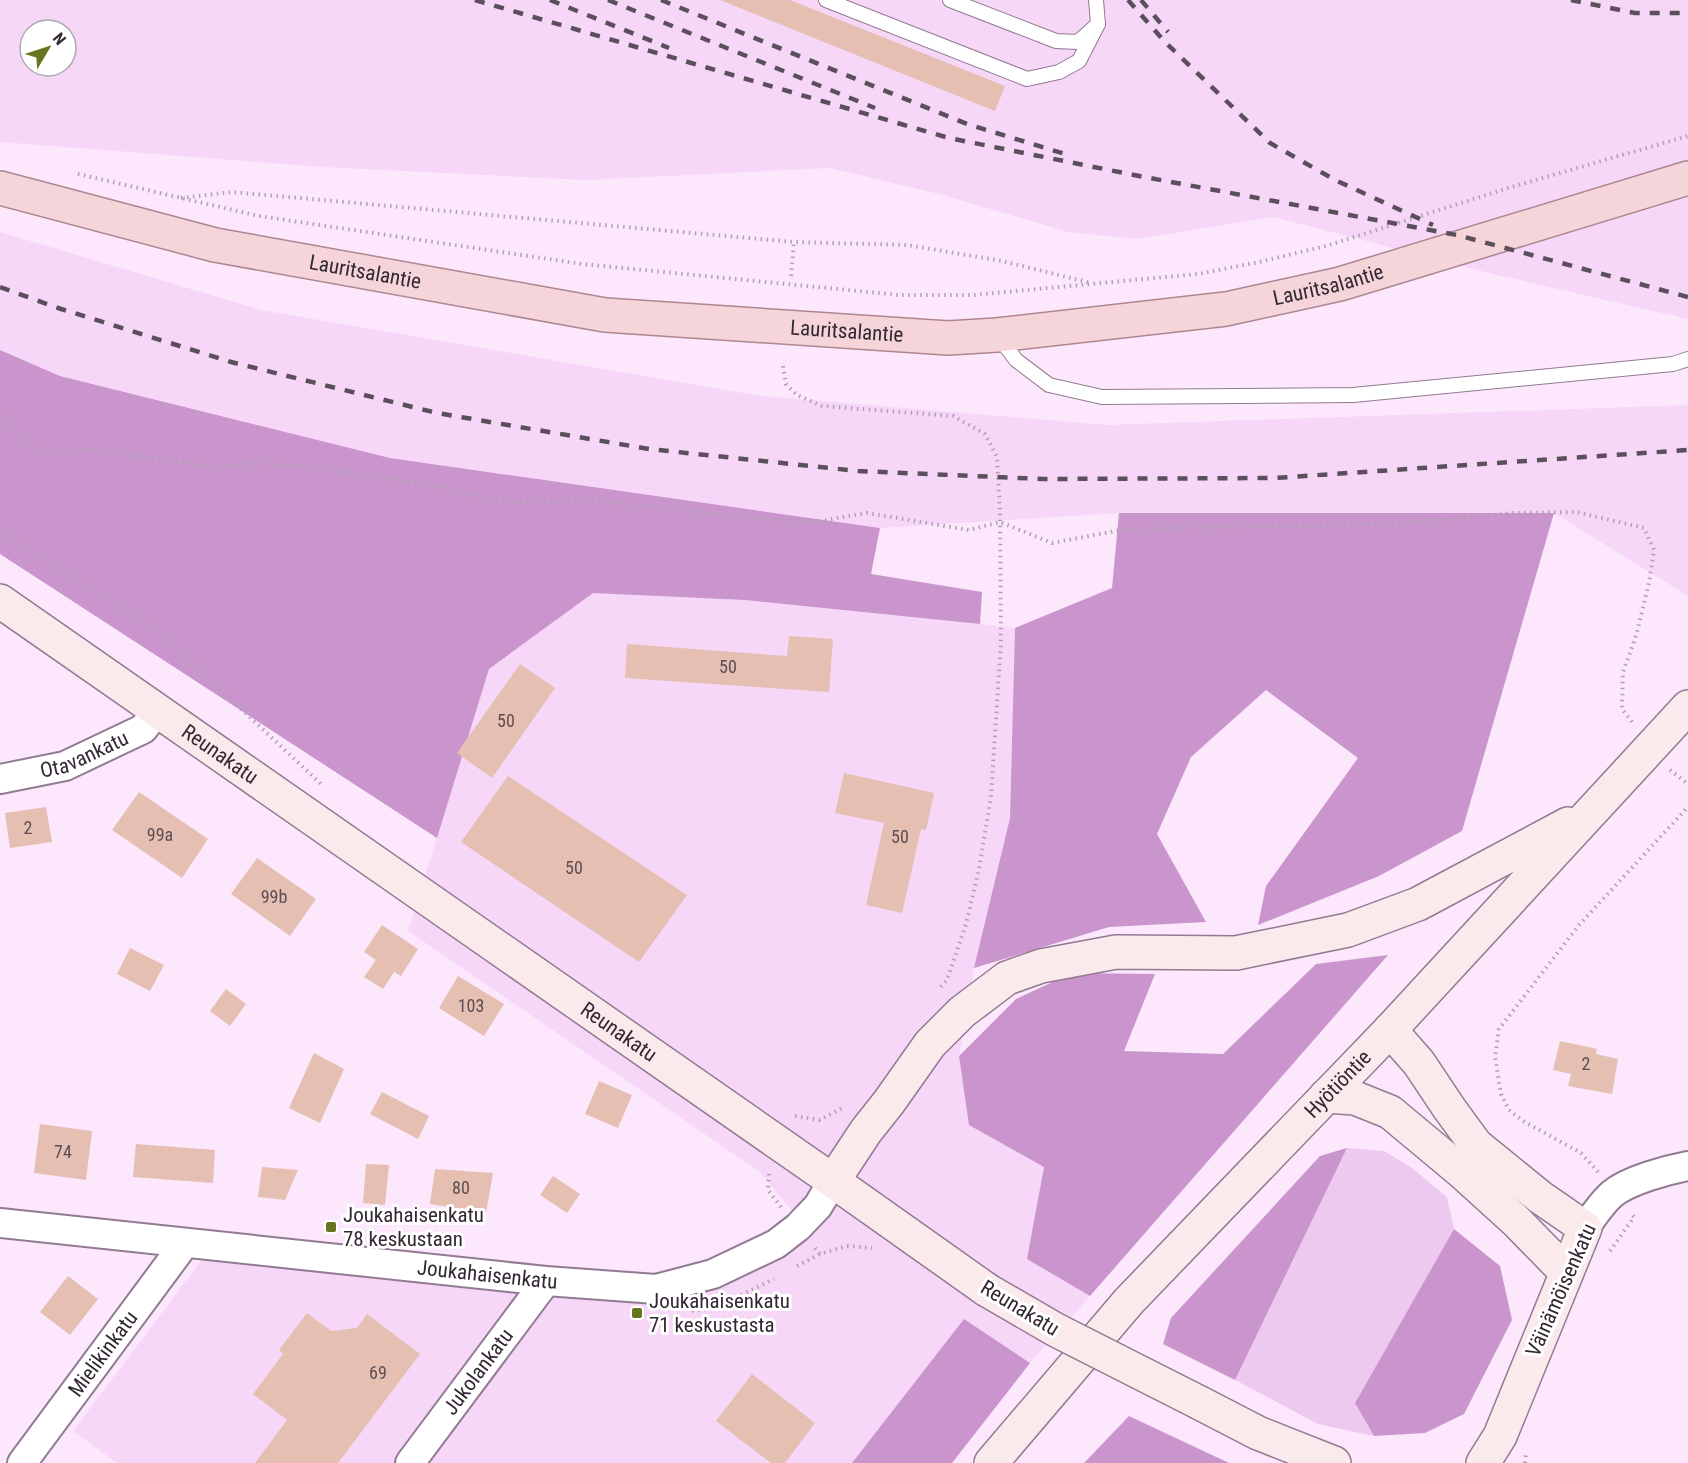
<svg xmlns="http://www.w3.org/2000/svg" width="1688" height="1463" viewBox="0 0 1688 1463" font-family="'Roboto Condensed',sans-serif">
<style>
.built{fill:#f6d7f8;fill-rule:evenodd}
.green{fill:#edc8ef}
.forest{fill:#c995cc}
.building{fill:#e4bfb2}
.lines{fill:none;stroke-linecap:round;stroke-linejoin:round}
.lane-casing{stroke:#917a92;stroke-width:16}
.street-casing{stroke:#917a92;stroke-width:32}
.secondary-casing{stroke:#917a92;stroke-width:36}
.primary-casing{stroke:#ae868f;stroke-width:36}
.path{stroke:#b0a0b1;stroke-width:4;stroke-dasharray:1.5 4.5;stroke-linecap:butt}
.lane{stroke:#fff;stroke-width:14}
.street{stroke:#fff;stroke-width:28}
.secondary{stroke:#faeaec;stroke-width:33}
.primary{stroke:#f6d5da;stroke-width:33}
.rail{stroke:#5b4f5c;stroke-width:4.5;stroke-dasharray:10 10;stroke-linecap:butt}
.secondary-bridge-casing{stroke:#917a92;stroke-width:36;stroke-linecap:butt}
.secondary-bridge{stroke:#faeaec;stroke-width:33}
.poi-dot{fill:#69741f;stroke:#fff;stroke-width:2}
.labels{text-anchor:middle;stroke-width:6;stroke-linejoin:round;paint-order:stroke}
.number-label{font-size:18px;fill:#5e4e53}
.street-label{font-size:21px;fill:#322833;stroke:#fff}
.poi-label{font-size:21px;fill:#322833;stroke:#fff;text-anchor:start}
</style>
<rect width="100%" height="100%" fill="#fce7fd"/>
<g class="built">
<path d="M0 0H1688V319L1493 274 1274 217 1137 239 1068 232 943 195 830 168 586 180 323 167 0 142ZM30 30H66V66H30Z"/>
<polygon points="0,232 261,310 761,396 1107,425 1688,405 1688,596 1554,513 1119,513 880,528 390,458 60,376 0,350"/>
<polygon points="593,592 745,600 1015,628 1010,818 974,968 959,1056 970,1125 1044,1166 1028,1259 1090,1296 1030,1363 952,1463 117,1463 73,1431 221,1234 540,1267 650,1274 704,1260 796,1216 760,1172 408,931 489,669"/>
</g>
<polygon class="green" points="1347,1148 1384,1151 1412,1168 1447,1197 1454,1229 1355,1403 1374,1436 1318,1424 1235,1380"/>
<g class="forest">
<polygon points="0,350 60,376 390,458 880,528 871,574 982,592 980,624 745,600 593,593 489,669 437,838 0,554"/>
<polygon points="1119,513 1554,513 1462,831 1379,876 1258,925 1266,886 1358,758 1266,690 1191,757 1157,834 1206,922 1109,927 974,968 1010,818 1015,628 1112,588"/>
<polygon points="1388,955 1090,1296 1027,1259 1044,1167 969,1125 959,1056 1016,999 1072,973 1155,974 1124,1051 1223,1054 1316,964"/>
<polygon points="1347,1148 1235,1380 1163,1344 1171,1318 1320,1156"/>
<polygon points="1454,1229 1500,1266 1512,1320 1464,1414 1425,1433 1374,1436 1355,1403"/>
<polygon points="964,1319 1030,1363 952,1463 852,1463"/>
<polygon points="1129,1416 1229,1463 1084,1463"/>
</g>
<g class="building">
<polygon points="720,0 790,0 1005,86 995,111"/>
<polygon points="789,636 833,639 829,692 625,678 627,644 787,656"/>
<polygon points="520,664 555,688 492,778 457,753"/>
<polygon points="844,773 934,793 926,830 921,829 902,913 866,905 884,823 835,813"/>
<polygon points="508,776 687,895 639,962 461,842"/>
<polygon points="139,792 208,839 182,878 112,830"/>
<polygon points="46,807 52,842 10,848 5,813"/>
<polygon points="257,858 316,899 290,936 231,894"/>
<polygon points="382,925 418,949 401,976 394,972 383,989 364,977 376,960 364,952"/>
<polygon points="130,948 164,965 150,991 117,974"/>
<polygon points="458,976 504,1004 484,1036 439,1008"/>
<polygon points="226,989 246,1004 230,1026 210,1011"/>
<polygon points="1560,1041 1597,1049 1596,1054 1618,1059 1612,1094 1568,1086 1571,1074 1553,1070"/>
<polygon points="314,1053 344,1069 320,1123 289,1108"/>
<polygon points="599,1081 632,1095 618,1128 585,1114"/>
<polygon points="382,1092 429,1116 418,1139 370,1114"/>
<polygon points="40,1124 92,1131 86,1180 34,1173"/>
<polygon points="136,1144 215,1150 213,1183 133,1177"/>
<polygon points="366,1164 389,1165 385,1205 363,1203"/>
<polygon points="262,1167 298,1170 285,1200 258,1197"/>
<polygon points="435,1169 493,1173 486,1213 430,1204"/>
<polygon points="553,1176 580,1194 567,1213 540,1195"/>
<polygon points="68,1276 98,1299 70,1335 40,1312"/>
<polygon points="307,1313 331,1331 357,1328 367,1314 420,1354 338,1463 255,1463 287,1420 253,1394 283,1354 279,1350"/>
<polygon points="752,1374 815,1423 785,1463 771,1463 716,1421"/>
</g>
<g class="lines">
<defs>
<g id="lane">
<polyline points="826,0 1027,79 1059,72 1079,61 1098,24"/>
<polyline points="950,0 1056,41 1078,42 1098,24 1096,0"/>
<polyline points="998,336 1016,360 1049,385 1102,397 1353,395 1673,364 1688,359"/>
</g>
<g id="street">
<path id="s1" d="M0 779 65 766 143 729 158 710"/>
<path id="s2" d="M0 1223 546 1281 656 1289 713 1274 776 1244 798 1227 818 1206 833 1181"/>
<path d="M1585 1228C1593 1216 1601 1204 1612 1194 1629 1180 1667 1170 1688 1166"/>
<path id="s3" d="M22 1463 185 1243"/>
<path id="s4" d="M410 1463 546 1281"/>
</g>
<g id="secondary">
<path id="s5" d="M0 601 833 1181 987 1290"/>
<polyline points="1390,1030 1419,1063 1449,1108 1476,1145 1540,1197 1585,1228 1500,1436 1483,1463"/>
<polyline points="1326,1096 1355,1098 1390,1112 1462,1172 1516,1221 1566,1272"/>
<polyline points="833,1181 866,1131 889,1102 930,1044 962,1012 1007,978 1041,966 1116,952 1236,953 1348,930 1418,904 1568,824"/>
<polyline points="1200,1403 1258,1433 1334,1463"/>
<path id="s6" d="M991 1463 1129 1301 1390 1030 1688 707"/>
</g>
<g id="primary">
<path id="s7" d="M0 188 215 245 605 315 948 338 997 335 1226 309 1340 284 1688 178"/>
</g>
</defs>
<use href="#lane" class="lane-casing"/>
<use href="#street" class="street-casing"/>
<use href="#secondary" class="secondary-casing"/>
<use href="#primary" class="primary-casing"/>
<g class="path">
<polyline points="78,174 259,216 582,264 899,295 973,295 1198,274 1259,262 1326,246 1508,188 1688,136"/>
<polyline points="181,198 232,192 794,242 907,245 1002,261 1091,283"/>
<polyline points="791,276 794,242"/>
<polyline points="783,366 786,384 797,395 822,406 953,416 985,434 997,457 1000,512 1001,642 991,797 979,869 966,924 947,980 941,987"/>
<path d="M0 414C28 447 35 459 82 449L219 467 256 463 310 467 429 485 506 502 600 501 723 515 814 522 867 513 969 530 1000 522 1052 543 1126 529 1392 524 1514 513 1576 512 1644 528 1654 550 1649 583 1636 636 1623 672 1622 709 1632 722"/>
<polyline points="0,532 157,630 321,784"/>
<polyline points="1670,770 1688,784"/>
<polyline points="795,1116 820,1120 844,1107"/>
<polyline points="1598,1172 1581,1153 1523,1121 1509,1110 1501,1094 1495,1057 1499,1029 1579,925 1688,807"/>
<polyline points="769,1174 768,1190 781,1207"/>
<polyline points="815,1248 820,1254 847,1246 872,1248"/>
<polyline points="1610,1251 1634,1217 1631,1213"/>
<polyline points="797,1266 820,1254"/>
<polyline points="741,1295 774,1279"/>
<polyline points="692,1311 707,1309 720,1304"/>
<polyline points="1525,1463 1526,1453"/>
</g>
<use href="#lane" class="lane"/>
<use href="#street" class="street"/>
<use href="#secondary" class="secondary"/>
<use href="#primary" class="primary"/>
<g class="rail">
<polyline points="475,0 949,138 1139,176 1457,235 1688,297"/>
<polyline points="550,0 669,48"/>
<polyline points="608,0 875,108"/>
<polyline points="661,0 967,124 1065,154"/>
<polyline points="1128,0 1165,42 1270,143 1335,180 1433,225"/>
<polyline points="1141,0 1168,32"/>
<polyline points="1571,0 1635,13 1688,13"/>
<polyline points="0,287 58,308 231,362 437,413 649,449 858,471 1043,479 1275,478 1688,450"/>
</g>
<defs>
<polyline id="secondary-bridge" points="987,1290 1056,1330 1200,1403"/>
</defs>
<use href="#secondary-bridge" class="secondary-bridge-casing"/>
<use href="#secondary-bridge" class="secondary-bridge"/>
</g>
<g class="poi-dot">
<rect x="325" y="1221" width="12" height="12" rx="3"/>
<rect x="631" y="1307" width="12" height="12" rx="3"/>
</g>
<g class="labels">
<g class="number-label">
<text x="728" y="673">50</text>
<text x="506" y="727">50</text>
<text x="28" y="834">2</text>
<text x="160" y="841">99a</text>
<text x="900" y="843">50</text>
<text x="574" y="874">50</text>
<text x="274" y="903">99b</text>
<text x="471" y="1012">103</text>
<text x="1586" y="1070">2</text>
<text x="63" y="1158">74</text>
<text x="461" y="1194">80</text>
<text x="378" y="1379">69</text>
</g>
<g class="street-label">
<text dy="7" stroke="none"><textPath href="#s7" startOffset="375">Lauritsalantie</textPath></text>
<text dy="7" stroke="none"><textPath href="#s7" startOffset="1347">Lauritsalantie</textPath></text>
<text dy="7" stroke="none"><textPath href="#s7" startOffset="861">Lauritsalantie</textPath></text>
<text dy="7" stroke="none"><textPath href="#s1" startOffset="88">Otavankatu</textPath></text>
<text dy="7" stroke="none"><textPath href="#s5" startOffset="268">Reunakatu</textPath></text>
<text dy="7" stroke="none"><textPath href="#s5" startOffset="754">Reunakatu</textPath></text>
<text dy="7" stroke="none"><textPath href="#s6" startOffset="514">Hyötiöntie</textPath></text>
<text dy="7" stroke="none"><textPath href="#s2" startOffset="490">Joukahaisenkatu</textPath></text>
<text transform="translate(1561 1290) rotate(-66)" y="7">Väinämöisenkatu</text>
<text transform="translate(1020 1308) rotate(31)" y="7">Reunakatu</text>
<text dy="7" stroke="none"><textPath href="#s3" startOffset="136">Mielikinkatu</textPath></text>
<text dy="7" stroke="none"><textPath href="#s4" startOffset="114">Jukolankatu</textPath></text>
</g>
<g class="poi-label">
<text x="343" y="1222">Joukahaisenkatu<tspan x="343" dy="24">78 keskustaan</tspan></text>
<text x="649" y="1308">Joukahaisenkatu<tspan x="649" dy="24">71 keskustasta</tspan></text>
</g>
</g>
<g transform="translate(48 48) rotate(51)"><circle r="28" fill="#ffffff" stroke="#ada9ad" stroke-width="1.5"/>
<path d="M0-4.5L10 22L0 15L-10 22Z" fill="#69741f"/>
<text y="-9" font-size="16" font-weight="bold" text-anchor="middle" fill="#322833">N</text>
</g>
</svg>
